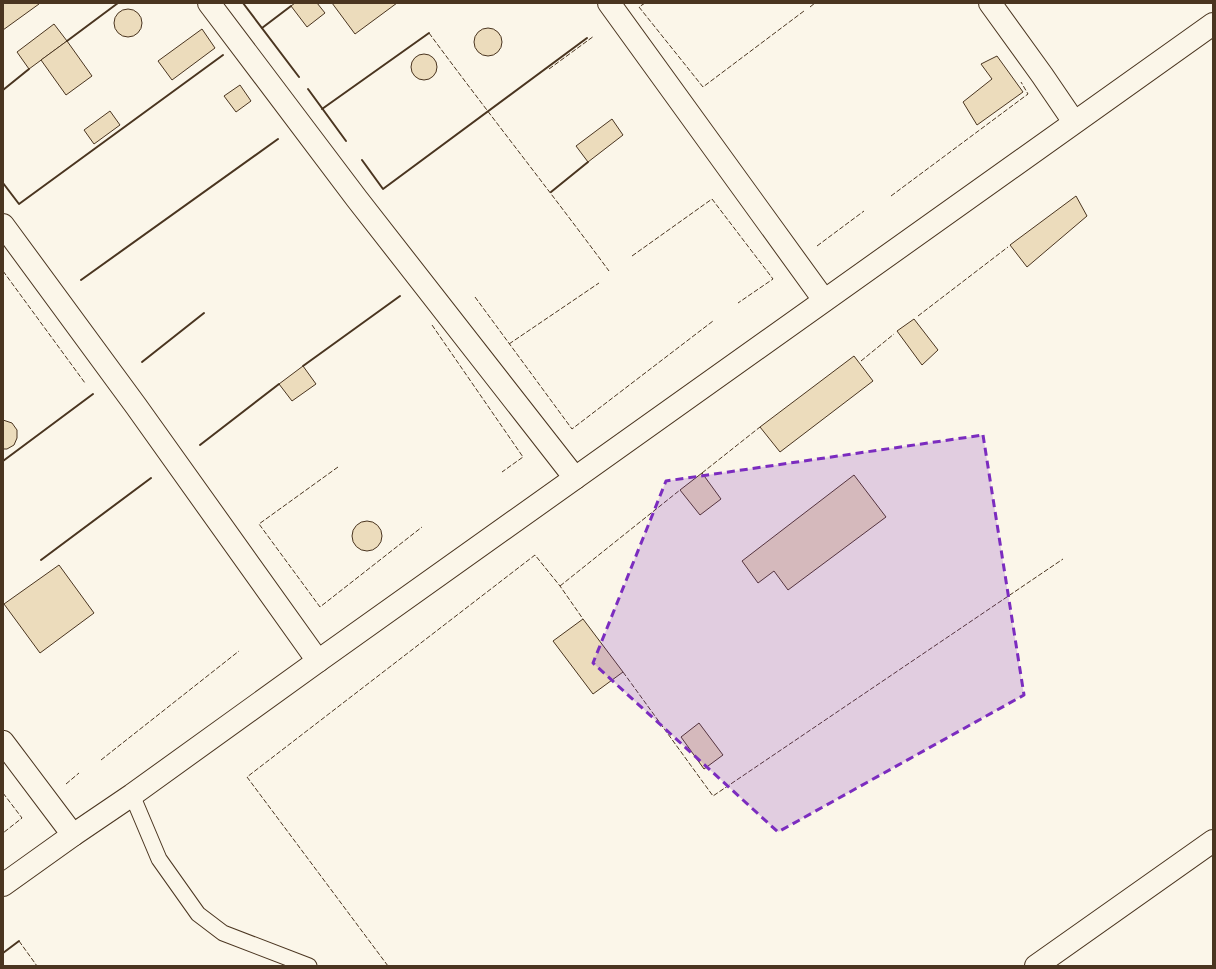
<svg xmlns="http://www.w3.org/2000/svg" width="1216" height="969" viewBox="0 0 1216 969" font-family="Signika,sans-serif">
<style>
.building{fill:#ecdcbc;stroke:#4a3520}
.lines{fill:none;stroke-linecap:round;stroke-linejoin:round}
.lane-casing{stroke:#4a3520;stroke-width:17}
.street-casing{stroke:#4a3520;stroke-width:24}
.lane{stroke:#fbf6e9;stroke-width:15}
.street{stroke:#fbf6e9;stroke-width:22}
.fence{stroke:#4a3520;stroke-width:1;stroke-dasharray:5 2;stroke-linecap:butt}
.wall{stroke:#4a3520;stroke-width:2}
.marked{fill:#7b2cbf;fill-opacity:0.2;stroke:#7b2cbf;stroke-width:3;stroke-dasharray:8 5;stroke-linejoin:round}
</style>
<rect width="100%" height="100%" fill="#fbf6e9"/>
<g class="building">
<polygon points="3,3 38,3 39,4 3,30"/>
<polygon points="295,3 317,3 325,13 307,27 291,6"/>
<polygon points="332,3 397,3 355,34"/>
<circle cx="128" cy="23" r="14"/>
<polygon points="54,24 67,41 29,69 17,52"/>
<circle cx="488" cy="42" r="14"/>
<polygon points="202,29 215,48 172,80 158,61"/>
<polygon points="67,41 92,76 66,95 41,60"/>
<circle cx="424" cy="67" r="13"/>
<polygon points="997,56 1023,92 977,125 963,102 992,79 981,64"/>
<polygon points="240,85 251,101 236,112 224,96"/>
<polygon points="110,111 120,125 94,144 84,130"/>
<polygon points="612,119 623,135 588,162 576,146"/>
<polygon points="1076,196 1087,216 1027,267 1010,245"/>
<polygon points="914,319 938,350 922,365 897,331"/>
<polygon points="854,356 873,381 780,452 760,427"/>
<polygon points="303,366 316,384 292,401 279,384"/>
<polygon points="3,420 12,423 17,430 17,438 14,445 7,449 3,449"/>
<polygon points="702,473 721,499 700,515 680,490"/>
<polygon points="854,475 886,517 788,590 774,571 758,583 742,561"/>
<circle cx="367" cy="536" r="15"/>
<polygon points="59,565 94,613 40,653 4,604"/>
<polygon points="583,619 623,672 593,694 553,641"/>
<polygon points="699,723 723,755 704,769 681,737"/>
</g>
<g class="lines">
<defs>
<polyline id="lane" points="132,795 159,859 198,914 223,933 309,966"/>
<g id="street">
<polyline points="209,3 357,199 575,478"/>
<polyline points="609,3 824,300"/>
<polyline points="990,3 1042,75 1074,122"/>
<polyline points="3,225 136,406 318,661"/>
<polyline points="3,742 73,835"/>
<polyline points="3,885 73,835 132,795 318,661 1213,24"/>
<polyline points="1036,966 1213,841"/>
</g>
</defs>
<use href="#lane" class="lane-casing"/>
<use href="#street" class="street-casing"/>
<use href="#lane" class="lane"/>
<use href="#street" class="street"/>
<g class="fence">
<polyline points="645,3 639,7 703,87 804,11"/>
<polyline points="810,7 815,3"/>
<path d="M429 33C488 113 550 191 609 271"/>
<polyline points="549,69 594,36"/>
<polyline points="891,196 1028,94 1021,82"/>
<polyline points="817,246 864,211"/>
<polyline points="632,256 712,199 773,279 738,303"/>
<polyline points="3,271 85,383"/>
<polyline points="475,297 572,429 713,321"/>
<polyline points="918,316 1008,247"/>
<polyline points="432,325 523,457 502,472"/>
<polyline points="509,344 599,283"/>
<polyline points="861,361 894,334"/>
<polyline points="338,467 259,524 320,607 422,527"/>
<polyline points="702,473 760,427"/>
<polyline points="560,586 680,490"/>
<polyline points="623,672 713,796 1063,559"/>
<polyline points="101,760 239,651"/>
<polyline points="66,784 79,773"/>
<polyline points="3,793 22,818 3,833"/>
<polyline points="19,941 37,966"/>
<polyline points="388,966 247,777 535,555 560,586 583,619"/>
</g>
<g class="wall">
<polyline points="243,3 299,77"/>
<polyline points="262,28 291,6"/>
<polyline points="67,41 118,3"/>
<polyline points="308,89 346,141"/>
<polyline points="3,90 29,69"/>
<polyline points="322,109 429,33"/>
<polyline points="362,160 383,189 587,38"/>
<polyline points="3,183 19,204 223,55"/>
<polyline points="551,192 588,162"/>
<polyline points="81,280 278,139"/>
<polyline points="142,362 204,313"/>
<polyline points="303,366 400,296"/>
<polyline points="200,445 279,384"/>
<polyline points="3,461 93,394"/>
<polyline points="41,560 151,478"/>
<polyline points="3,953 19,941"/>
</g>
</g>
<path class="marked" d="M983 435 1024 695 778 832 593 663 666 481Z"/>
<rect width="1216" height="969" fill="none" stroke="#4a3520" stroke-width="8"/>
</svg>
